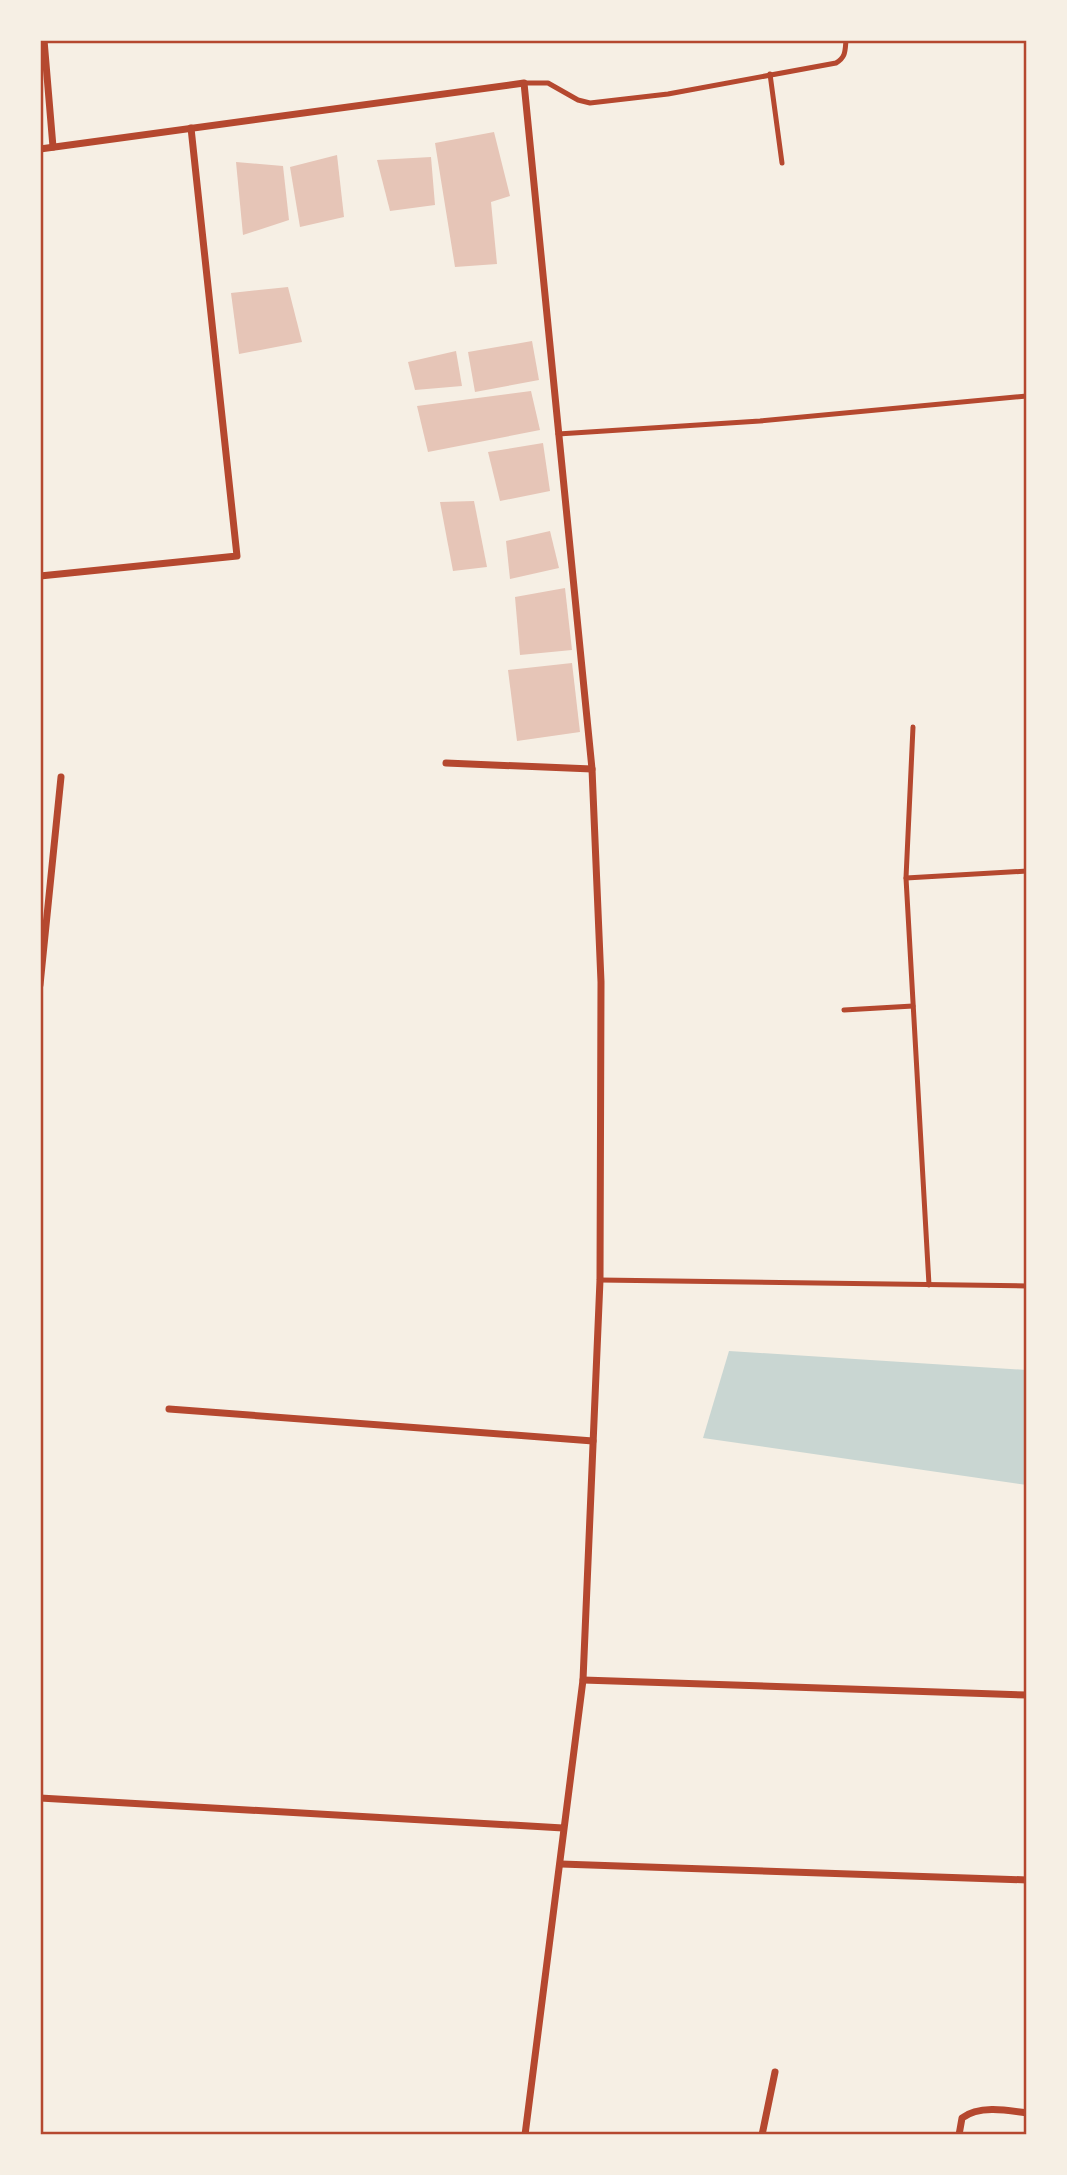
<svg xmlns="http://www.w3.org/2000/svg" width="1067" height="2175" viewBox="0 0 1067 2175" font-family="Manrope,sans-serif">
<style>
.water{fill:#c9d6d2}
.building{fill:#e6c5b7}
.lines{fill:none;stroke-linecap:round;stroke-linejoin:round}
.service{stroke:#b5482f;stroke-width:5}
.minor{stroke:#b5482f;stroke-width:7}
.neatline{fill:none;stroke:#b5482f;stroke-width:2.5}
</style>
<rect width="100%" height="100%" fill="#f6efe4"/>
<polygon class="water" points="729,1351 1027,1370 1027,1485 703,1438"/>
<g class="building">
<polygon points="494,132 510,196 491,202 497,264 455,267 435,143"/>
<polygon points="337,155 344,217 300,227 290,167"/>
<polygon points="431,157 435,205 390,211 377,160"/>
<polygon points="236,162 283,166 289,220 243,235"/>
<polygon points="288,287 302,342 239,354 231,293"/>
<polygon points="532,341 539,380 475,392 468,352"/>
<polygon points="456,351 462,386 415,390 408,362"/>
<polygon points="531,391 540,430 428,452 417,406"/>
<polygon points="543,443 550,491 500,501 488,452"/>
<polygon points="474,501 487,567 453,571 440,502"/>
<polygon points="550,531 559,568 510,579 506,541"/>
<polygon points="565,588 572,650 520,655 515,597"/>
<polygon points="572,663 580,732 517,741 508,670"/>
</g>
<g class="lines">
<g class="service">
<polyline points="770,74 782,163"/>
<path d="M524 83H548L578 100 590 103 668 94 836 63C846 57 845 51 846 40"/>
<polyline points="558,434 760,421 1027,396"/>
<polyline points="913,727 906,878 929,1285"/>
<polyline points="906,878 1027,871"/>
<polyline points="844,1010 913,1006"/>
<polyline points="600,1280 1027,1286"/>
</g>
<g class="minor">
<polyline points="44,40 53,147"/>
<polyline points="40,149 524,83 592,769 601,982 600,1280 583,1680 525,2135"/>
<polyline points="40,576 237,556 191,128"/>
<polyline points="446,763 592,769"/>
<polyline points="40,985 61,777"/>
<polyline points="169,1409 593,1441"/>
<polyline points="583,1680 1027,1695"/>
<polyline points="40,1798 563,1828"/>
<polyline points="561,1864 1027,1880"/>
<polyline points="762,2135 775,2072"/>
<path d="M959 2135 962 2118C979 2105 1007 2110 1027 2113"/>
</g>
</g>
<rect width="1067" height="2175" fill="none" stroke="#f6efe4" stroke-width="84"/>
<rect x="42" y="42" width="983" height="2091" class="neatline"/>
</svg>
